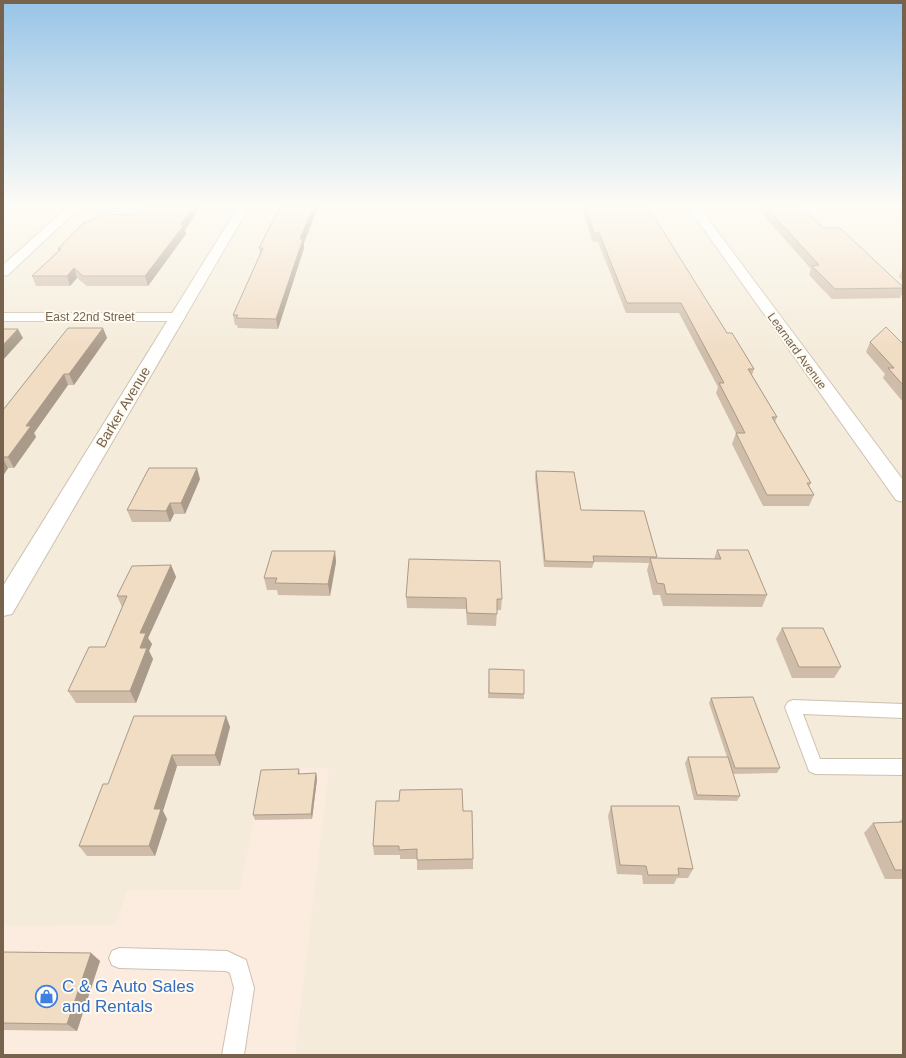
<svg xmlns="http://www.w3.org/2000/svg" width="906" height="1058" viewBox="0 0 906 1058" font-family="Arial,sans-serif">
<style>
.residential{fill:#f4ebda}
.commercial{fill:#fcece0}
.lines{fill:none;stroke-linecap:round;stroke-linejoin:round}
.service-casing{stroke:#cec1b0;stroke-width:2}
.minor-casing{stroke:#cec1b0;stroke-width:2}
.tertiary-casing{stroke:#cec1b0;stroke-width:2}
.service{fill:#fff;fill-rule:evenodd}
.minor{fill:#fff;fill-rule:evenodd}
.tertiary{fill:#fff;fill-rule:evenodd}
.wall{fill:#cfbda9}
.shaded-wall{fill:#a99a89}
.building{fill:#f1dcc4;stroke:#a99a89}
.labels{text-anchor:middle;stroke-width:4;stroke-linejoin:round;paint-order:stroke}
.far-street-label{font-size:12px;fill:#77624e;stroke:#fefbf2}
.street-label{font-size:14px;fill:#77624e;stroke:#fefbf2}
.near-shop-label{font-size:17px;fill:#366cbe;stroke:#fefbf2;text-anchor:start}
</style>
<rect width="100%" height="100%" fill="#fcf8eb"/>
<rect class="residential" x="3" y="207" width="900" height="848"/>
<polygon class="commercial" points="329,768 295,1055 3,1055 3,926 115,925 127,890 240,889 264,769"/>
<g class="lines">
<defs>
<g id="service">
<polygon points="793,700 903,704 903,718 803,714 820,759 903,759 903,775 815,774 809,771 785,707 788,702"/>
<polygon points="119,948 227,951 246,960 254,988 244,1055 222,1055 234,988 230,973 226,971 119,968 112,965 109,958 112,951"/>
</g>
<g id="minor">
<polygon points="68,207 80,207 8,275 3,276 3,265"/>
<polygon points="688,207 699,207 903,480 903,502 896,500"/>
<polygon points="3,313 178,313 183,314 185,317 183,320 178,321 3,321"/>
</g>
<polygon id="tertiary" points="238,207 249,207 12,614 3,616 3,586"/>
</defs>
<use href="#service" class="service-casing"/>
<use href="#minor" class="minor-casing"/>
<use href="#tertiary" class="tertiary-casing"/>
<use href="#service" class="service"/>
<use href="#minor" class="minor"/>
<use href="#tertiary" class="tertiary"/>
</g>
<g class="wall">
<polygon points="141,207 200,207 185,230 186,234 148,286 87,286 77,278 70,286 36,286 32,276 58,251 58,249 134,215"/>
<polygon points="278,207 318,207 304,243 304,248 278,329 238,328 237,325 235,325 233,315 260,254 259,248 278,210"/>
<polygon points="582,207 648,207 727,333 754,369 752,375 777,417 775,422 811,483 809,486 814,495 809,506 763,506 732,444 736,433 716,393 718,387 679,313 626,313 598,242 592,241"/>
<polygon points="756,207 801,207 823,228 903,287 903,292 900,298 832,299 809,275 811,269"/>
<polygon points="903,267 903,281 899,277"/>
<polygon points="103,328 107,338 74,385 68,385 34,433 36,437 14,468 8,468 3,476 3,410"/>
<polygon points="870,342 903,344 903,402 883,378 885,374 866,352"/>
<polygon points="536,471 581,510 657,557 656,558 714,559 717,550 767,595 762,607 663,606 660,595 653,595 647,570 649,563 594,562 592,568 544,567 535,477"/>
<polygon points="200,479 185,514 174,514 170,522 132,522 127,510"/>
<polygon points="335,551 336,562 330,596 278,595 277,590 267,590 264,578"/>
<polygon points="171,565 176,577 148,638 152,644 149,651 153,659 136,703 76,703 68,691 105,647 122,607 117,596"/>
<polygon points="406,597 502,599 501,610 497,610 496,626 467,625 466,609 407,608"/>
<polygon points="782,628 841,667 834,678 792,678 776,639"/>
<polygon points="489,669 524,694 524,699 488,698"/>
<polygon points="711,698 780,768 777,773 733,774 740,796 737,801 694,800 685,763 688,757 727,757 709,703"/>
<polygon points="226,716 230,727 220,766 177,766 163,811 167,819 155,856 87,856 79,846 108,784"/>
<polygon points="299,769 300,774 316,773 317,779 312,819 255,820 253,815"/>
<polygon points="611,806 693,869 688,878 677,878 674,884 643,884 642,875 617,874 608,816"/>
<polygon points="463,811 473,859 473,869 417,870 417,859 400,859 400,855 374,855 373,846"/>
<polygon points="903,818 903,879 885,879 864,833 873,823 899,822"/>
<polygon points="3,952 91,953 100,961 77,1031 3,1030"/>
</g>
<g class="shaded-wall">
<polygon points="193,207 200,207 185,230 186,234 148,286 145,276"/>
<polygon points="313,207 318,207 304,243 304,248 278,329 276,319 300,239"/>
<polygon points="74,268 77,278 70,286 67,276"/>
<polygon points="103,328 107,338 74,385 69,374"/>
<polygon points="18,329 23,338 3,360 3,345"/>
<polygon points="64,374 68,385 34,433 36,437 14,468 8,457 26,426"/>
<polygon points="3,459 8,468 3,476"/>
<polygon points="197,468 200,479 185,514 181,503"/>
<polygon points="170,503 174,514 170,522 166,511"/>
<polygon points="335,551 336,562 330,596 328,584"/>
<polygon points="171,565 176,577 148,638 152,644 149,651 153,659 136,703 130,691 140,648 140,633"/>
<polygon points="226,716 230,727 220,766 215,755"/>
<polygon points="172,755 177,766 163,811 167,819 155,856 149,846 154,809"/>
<polygon points="316,773 317,779 312,819 311,814"/>
<polygon points="91,953 100,961 77,1031 67,1024"/>
</g>
<g class="building">
<polygon points="141,207 193,207 180,225 184,225 145,276 83,276 74,268 67,276 32,276 61,249 58,249 83,223 93,220 99,214 134,215"/>
<polygon points="280,207 313,207 300,239 303,239 276,319 236,318 238,315 233,315 263,248 259,248"/>
<polygon points="585,207 648,207 727,333 732,333 754,369 748,369 777,417 772,417 811,483 807,483 814,495 767,495 736,433 745,433 719,383 724,383 681,303 627,303 599,233 594,233"/>
<polygon points="766,207 801,207 823,228 840,228 903,287 903,288 835,289 812,266 819,265"/>
<polygon points="886,327 903,344 903,385 888,368 894,368 870,342"/>
<polygon points="68,328 103,328 69,374 64,374 26,426 31,426 8,457 3,457 3,410"/>
<polygon points="3,329 18,329 3,345"/>
<polygon points="149,468 197,468 181,503 170,503 166,511 127,510"/>
<polygon points="536,471 574,472 581,510 644,511 657,557 593,556 594,562 545,561"/>
<polygon points="717,550 748,550 767,595 666,594 664,584 657,583 650,558 721,559"/>
<polygon points="272,551 335,551 328,584 275,583 277,578 264,578"/>
<polygon points="409,559 500,561 502,599 497,599 497,614 467,613 466,598 406,597"/>
<polygon points="171,565 140,633 146,633 140,648 147,648 130,691 68,691 89,647 105,647 127,596 117,596 132,566"/>
<polygon points="782,628 823,628 841,667 799,667"/>
<polygon points="489,669 524,670 524,694 489,693"/>
<polygon points="753,697 780,768 735,768 711,698"/>
<polygon points="134,716 226,716 215,755 172,755 154,809 161,809 149,846 79,846 103,784 108,784"/>
<polygon points="688,757 728,757 740,796 697,795"/>
<polygon points="299,769 298,774 316,773 311,814 253,815 261,770"/>
<polygon points="462,789 463,811 472,811 473,859 417,860 417,849 399,850 399,846 373,846 376,801 399,801 400,790"/>
<polygon points="611,806 679,806 693,869 678,868 679,875 648,875 646,866 620,865"/>
<polygon points="903,822 903,870 895,870 873,823"/>
<polygon points="3,952 91,953 67,1024 3,1023"/>
</g>
<linearGradient id="sky" x2="0" y2="1"><stop stop-color="#97c4e7"/><stop offset="0.58" stop-color="#fefcf6"/><stop offset="1" stop-color="#fefcf6" stop-opacity="0"/></linearGradient>
<rect width="906" height="355" fill="url(#sky)"/>
<defs>
<symbol id="shop-ring" viewBox="-11 -11 22 22"><circle r="9.5" fill="#fefbf2" stroke="#3f7fe0" stroke-width="1.5"/><path d="M-5-2.5h2.3a2.7 3.5 0 0 1 5.4 0H5L5.5 6h-11ZM-1.5-2.5h3a1.5 2.3 0 0 0-3 0Z" fill="#3f7fe0"/></symbol>
</defs>
<g fill-rule="evenodd">
<use href="#shop-ring" x="34" y="984" width="25" height="25"/>
</g>
<g class="labels">
<g class="far-street-label">
<text x="90" y="321">East 22nd Street</text>
<text transform="translate(797 351) rotate(54)" y="4">Learnard Avenue</text>
</g>
<g class="street-label">
<text transform="translate(123 407) rotate(-59)" y="5">Barker Avenue</text>
</g>
<g class="near-shop-label">
<text x="62" y="992">C &amp; G Auto Sales<tspan x="62" dy="20">and Rentals</tspan></text>
</g>
</g>
<rect width="906" height="1058" fill="none" stroke="#77624e" stroke-width="8"/>
</svg>
